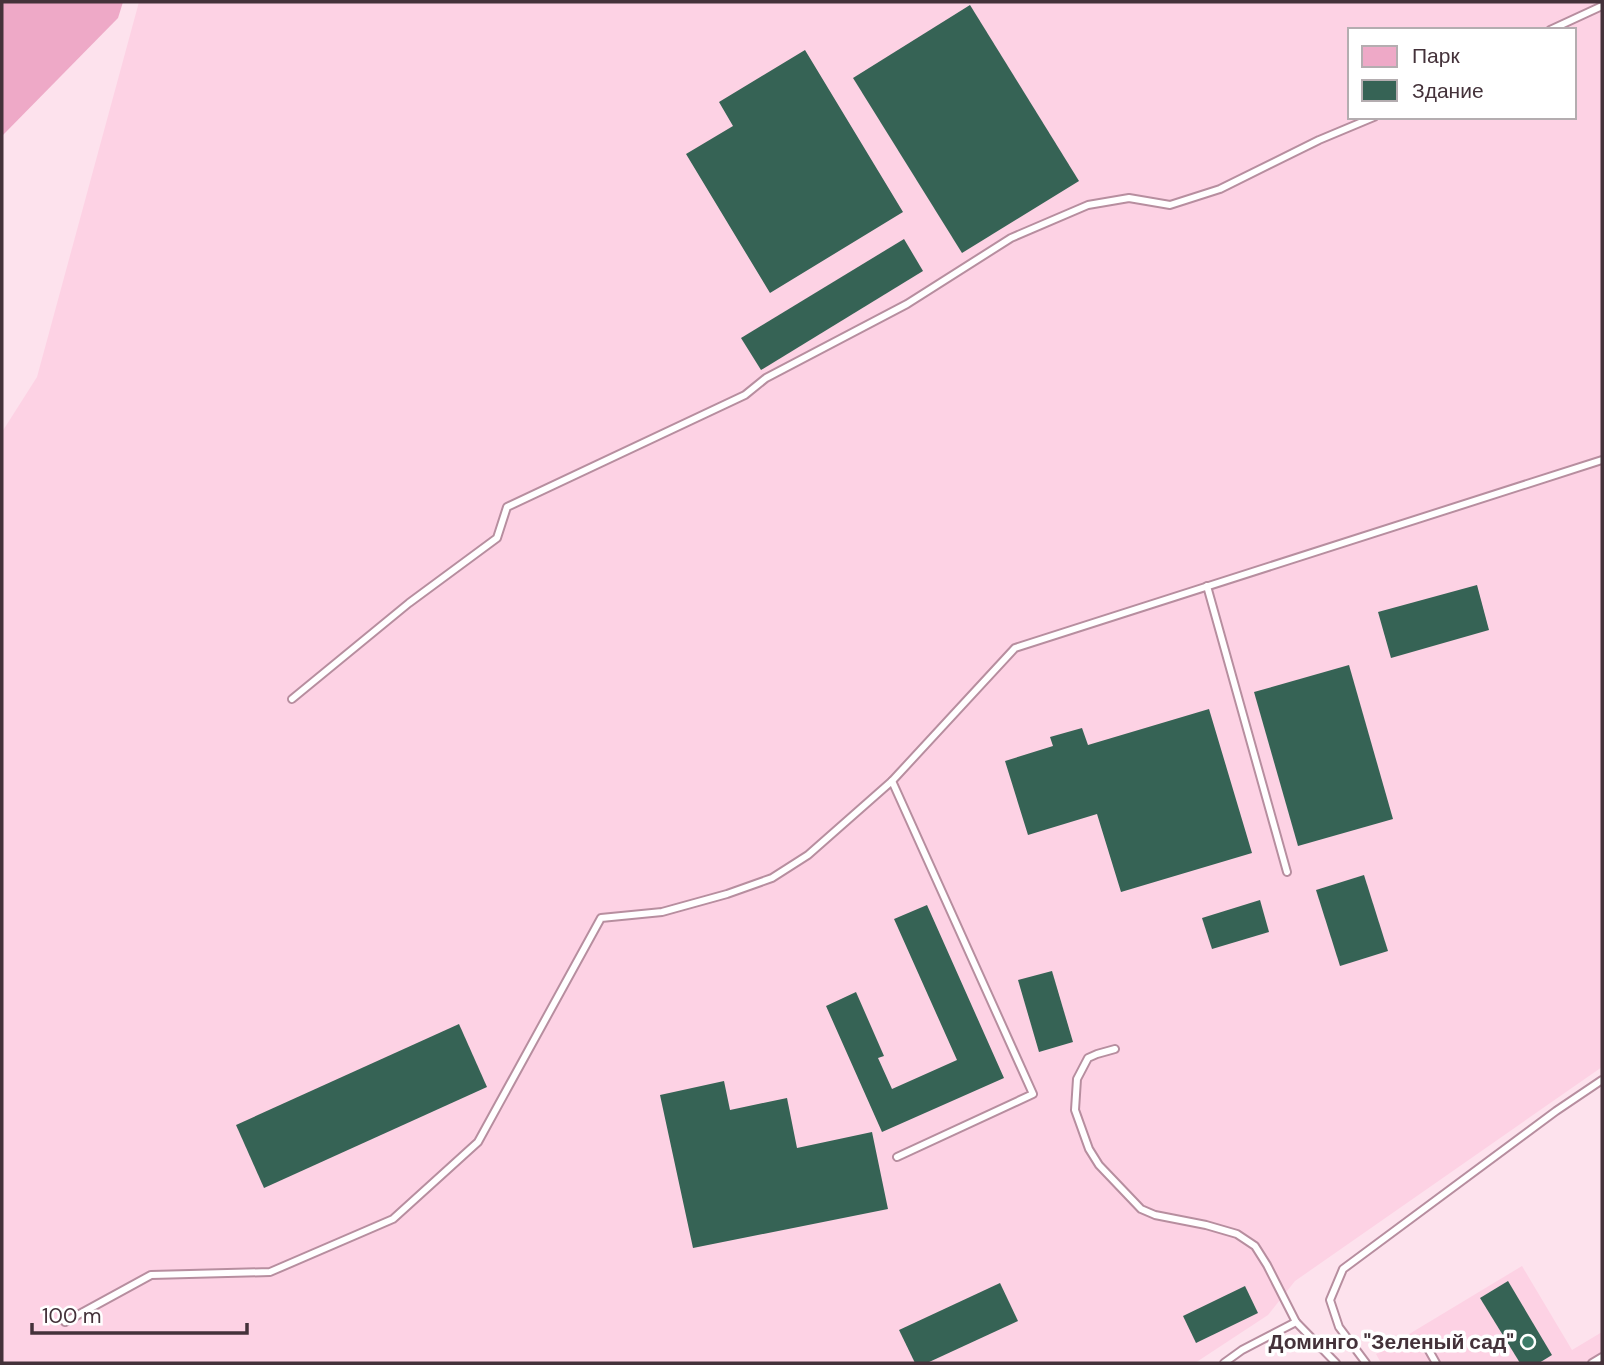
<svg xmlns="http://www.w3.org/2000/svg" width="1604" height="1365" viewBox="0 0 1604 1365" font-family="'DM Sans',sans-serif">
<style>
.built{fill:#fdd2e4;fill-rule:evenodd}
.green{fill:#eea9c7}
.building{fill:#366355}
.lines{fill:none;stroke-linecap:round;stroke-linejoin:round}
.lane-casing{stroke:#b78e9f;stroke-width:10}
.lane{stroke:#fff;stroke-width:6}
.poi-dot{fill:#3d7c69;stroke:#fff;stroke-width:2.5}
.labels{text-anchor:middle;stroke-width:7;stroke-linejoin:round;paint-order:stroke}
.poi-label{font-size:21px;font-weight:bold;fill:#44323a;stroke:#fff;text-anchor:end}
</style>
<rect width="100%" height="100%" fill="#fde2ed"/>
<g class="built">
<path d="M139 2H1602V1067L1295 1281 1268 1315 1195 1363H2V432L37 377ZM1350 30H1574V117H1350Z"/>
<polygon points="1522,1266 1572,1350 1602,1332 1602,1363 1381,1363 1376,1354"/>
</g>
<polygon class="green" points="2,2 123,2 118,18 2,136"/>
<g class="building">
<polygon points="970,5 1079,181 962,253 853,78"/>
<polygon points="805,50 903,212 770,293 686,154 733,126 719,102"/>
<polygon points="904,239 923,271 761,370 741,338"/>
<polygon points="1477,585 1489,630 1391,658 1378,612"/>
<polygon points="1349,665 1393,819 1298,846 1254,692"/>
<polygon points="1209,709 1252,853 1121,892 1097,814 1028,835 1005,761 1053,746 1050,737 1082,728 1088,745"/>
<polygon points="1364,875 1388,951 1340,966 1316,890"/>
<polygon points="1260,900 1269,932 1212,949 1202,918"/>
<polygon points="927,905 1004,1078 882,1132 826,1006 856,992 884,1056 878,1058 892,1089 957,1060 894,919"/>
<polygon points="1052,971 1073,1042 1039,1052 1018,980"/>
<polygon points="459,1024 487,1087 264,1188 236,1125"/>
<polygon points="724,1081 730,1110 787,1098 797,1148 872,1132 888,1209 693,1248 660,1095"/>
<polygon points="1508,1281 1552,1355 1539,1363 1520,1363 1480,1298"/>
<polygon points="1000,1283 1018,1321 927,1363 915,1363 899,1330"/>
<polygon points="1245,1286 1258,1313 1196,1343 1183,1316"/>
</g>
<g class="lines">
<defs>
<g id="lane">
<polyline points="1550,30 1602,6"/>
<polyline points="1207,586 1287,872"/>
<polyline points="292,699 409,603 497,538 507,507 745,395 766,378 907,304 1011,238 1088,205 1129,198 1170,205 1220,189 1319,140 1374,117"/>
<polyline points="892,781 1033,1094 897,1157"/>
<polyline points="1115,1049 1097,1054 1088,1058 1077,1079 1075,1110 1089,1149 1099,1165 1141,1209 1155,1215 1206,1225 1237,1234 1255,1246 1267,1265 1296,1322"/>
<polyline points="65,1322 151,1275 270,1272 393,1219 478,1142 601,918 662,912 727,894 772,878 808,855 892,781 1015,648 1602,460"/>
<polyline points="1427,1347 1436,1363"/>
<polyline points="1224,1363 1242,1350 1296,1322 1336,1363"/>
<polyline points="1366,1363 1339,1327 1330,1300 1343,1269 1556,1111 1602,1080"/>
<polyline points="1592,1363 1602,1357"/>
</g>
</defs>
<use href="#lane" class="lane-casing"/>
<use href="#lane" class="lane"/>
</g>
<circle class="poi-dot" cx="1528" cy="1342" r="7"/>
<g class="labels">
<g class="poi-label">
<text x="1514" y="1349">Доминго "Зеленый сад"</text>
</g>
</g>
<rect width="1604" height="1365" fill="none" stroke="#44323a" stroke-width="7"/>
<rect x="1348" y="28" width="228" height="91" fill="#ffffff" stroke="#b4adb0" stroke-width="2"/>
<rect x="1362" y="46" width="35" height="21" fill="#eea9c7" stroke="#b4adb0" stroke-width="2"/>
<text x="1412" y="63" font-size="21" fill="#44323a">Парк</text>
<rect x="1362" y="80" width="35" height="21" fill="#366355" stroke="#b4adb0" stroke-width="2"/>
<text x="1412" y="98" font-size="21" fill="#44323a">Здание</text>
<path d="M32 1323v10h215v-10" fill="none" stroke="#44323a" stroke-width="3.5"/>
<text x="42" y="1323" font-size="21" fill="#44323a" stroke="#ffffff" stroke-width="5" paint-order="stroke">100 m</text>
</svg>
